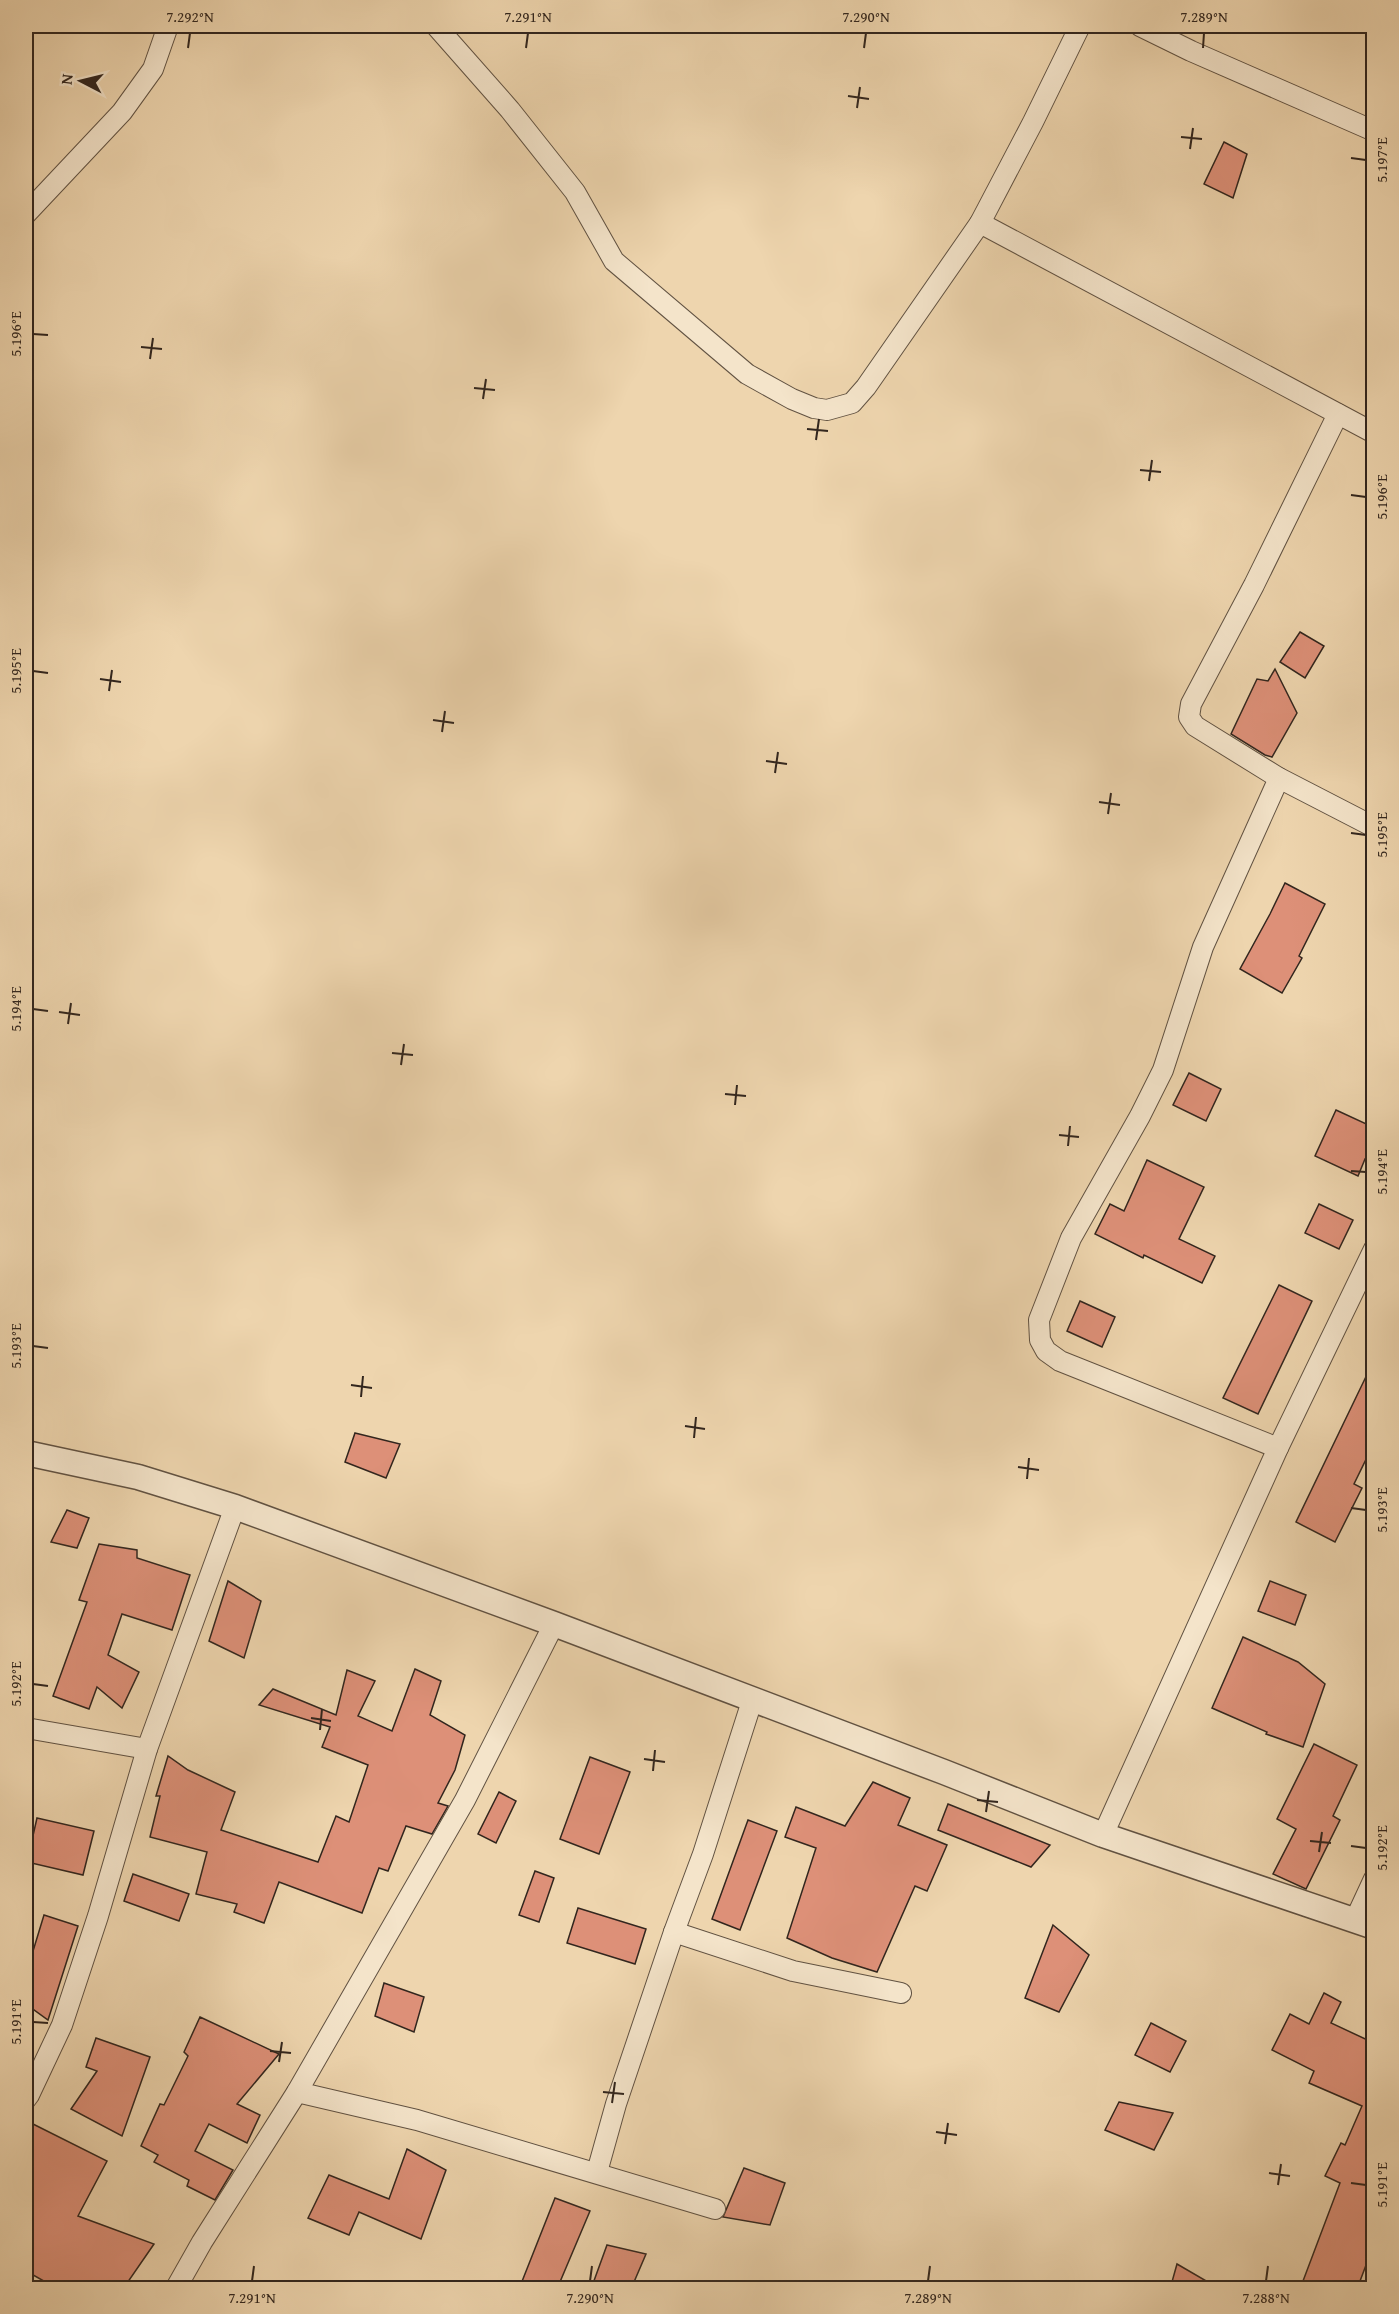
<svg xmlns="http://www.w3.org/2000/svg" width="1399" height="2314" viewBox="0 0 1399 2314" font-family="'Gentium Book Plus',serif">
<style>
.building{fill:#dd9078;stroke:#32261e;stroke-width:1.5}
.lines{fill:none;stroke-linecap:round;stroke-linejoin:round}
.minor-casing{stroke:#615242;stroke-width:22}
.tertiary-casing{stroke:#615242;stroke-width:27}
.minor{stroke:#f4e4ca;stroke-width:20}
.tertiary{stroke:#f4e4ca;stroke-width:24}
.ticks{fill:none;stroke:#32261e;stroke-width:2}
.neatline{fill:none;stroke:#32261e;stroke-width:2}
.ticks-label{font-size:15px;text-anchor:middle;fill:#32261e}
</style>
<rect width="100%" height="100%" fill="#eed5ae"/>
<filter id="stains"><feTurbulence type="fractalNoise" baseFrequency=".00333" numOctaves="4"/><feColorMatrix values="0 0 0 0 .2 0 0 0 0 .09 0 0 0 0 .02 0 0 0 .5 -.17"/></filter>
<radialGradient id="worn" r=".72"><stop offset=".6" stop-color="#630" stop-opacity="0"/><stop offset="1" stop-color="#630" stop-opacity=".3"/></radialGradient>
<g class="building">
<polygon points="1224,142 1247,154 1233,198 1204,184"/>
<polygon points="1300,632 1324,646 1305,678 1280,662"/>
<polygon points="1275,669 1297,713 1272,757 1265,755 1231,734 1257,679 1268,681"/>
<polygon points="1285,883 1325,904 1299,956 1302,958 1282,993 1240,969 1270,914"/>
<polygon points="1189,1073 1221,1089 1206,1121 1173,1105"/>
<polygon points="1336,1110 1373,1127 1366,1142 1374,1145 1374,1163 1365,1159 1358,1176 1315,1156"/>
<polygon points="1147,1160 1204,1187 1179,1239 1215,1256 1202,1283 1144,1255 1143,1258 1095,1234 1110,1204 1124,1211"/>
<polygon points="1319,1204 1353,1220 1339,1249 1305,1233"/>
<polygon points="1279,1285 1312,1301 1258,1414 1223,1398"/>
<polygon points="1080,1301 1115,1317 1102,1347 1067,1331"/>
<polygon points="1374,1360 1374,1443 1354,1484 1362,1488 1335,1542 1296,1522"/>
<polygon points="355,1433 400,1444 386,1478 345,1462"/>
<polygon points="67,1510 89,1518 77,1548 51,1542"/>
<polygon points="99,1544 137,1550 137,1558 190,1575 172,1630 122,1614 108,1655 139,1672 122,1708 97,1687 89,1709 53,1696 87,1602 79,1600"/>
<polygon points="228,1581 261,1601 244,1658 209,1641"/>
<polygon points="1270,1581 1306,1595 1295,1625 1258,1611"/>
<polygon points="1243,1637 1298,1662 1325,1684 1303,1747 1266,1734 1267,1732 1212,1708"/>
<polygon points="415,1669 441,1681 430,1715 465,1735 455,1770 438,1803 448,1806 432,1834 406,1826 388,1871 379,1868 362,1913 279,1882 264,1923 234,1912 237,1904 196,1894 207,1852 150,1837 160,1796 156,1796 168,1756 188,1770 235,1792 221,1830 318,1862 336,1816 349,1822 368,1765 322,1747 330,1727 259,1705 273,1689 336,1715 347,1670 375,1681 358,1716 392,1731"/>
<polygon points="1314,1744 1357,1765 1333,1816 1340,1820 1306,1889 1273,1874 1296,1829 1277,1819"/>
<polygon points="590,1757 630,1772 599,1854 560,1839"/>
<polygon points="873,1782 910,1798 898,1825 947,1845 927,1891 915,1886 877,1972 832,1958 787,1938 816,1848 785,1837 796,1807 845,1826"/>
<polygon points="499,1792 516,1801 496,1843 478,1834"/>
<polygon points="948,1804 1050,1845 1031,1867 938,1830"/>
<polygon points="37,1818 94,1831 83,1875 27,1862"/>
<polygon points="748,1820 777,1831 740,1930 712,1919"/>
<polygon points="535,1871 554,1878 539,1922 519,1915"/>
<polygon points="133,1874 189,1894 179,1921 124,1901"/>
<polygon points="578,1908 646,1929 635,1964 567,1943"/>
<polygon points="44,1915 78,1926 48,2020 26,2004 26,1974"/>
<polygon points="1053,1925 1089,1955 1059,2012 1025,1998"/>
<polygon points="384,1983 424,1997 414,2032 375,2016"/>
<polygon points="1324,1993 1341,2002 1331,2023 1374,2043 1374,2244 1357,2289 1300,2289 1340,2183 1325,2176 1341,2143 1345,2145 1362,2106 1309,2083 1314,2071 1272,2050 1290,2014 1309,2024"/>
<polygon points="200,2017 279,2054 237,2104 260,2115 247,2143 209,2124 195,2151 233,2170 215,2200 187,2186 189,2180 154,2162 158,2155 141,2146 160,2104 164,2105 188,2056 184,2052"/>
<polygon points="1151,2023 1186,2041 1170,2072 1135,2055"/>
<polygon points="96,2038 150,2057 122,2136 71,2109 97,2071 86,2067"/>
<polygon points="1119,2102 1173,2113 1154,2150 1105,2130"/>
<polygon points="31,2123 107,2161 78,2216 154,2244 123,2289 58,2289 26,2271 26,2135"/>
<polygon points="407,2149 446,2170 421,2239 359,2212 349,2235 308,2218 329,2175 389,2199"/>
<polygon points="744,2168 785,2183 770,2225 723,2217"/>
<polygon points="555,2198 590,2211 557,2289 519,2289"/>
<polygon points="607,2245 646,2254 631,2289 591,2289"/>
<polygon points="1177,2264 1220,2289 1170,2289"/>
</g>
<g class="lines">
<defs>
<g id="minor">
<polyline points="436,26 510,110 575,192 614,261 747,374 792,399 814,408 827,410 852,403 866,387 980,223 1033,122 1080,26"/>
<polyline points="1140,26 1191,51 1374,131"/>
<polyline points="26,214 122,112 153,69 168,26"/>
<polyline points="980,223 1374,433"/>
<polyline points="1338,414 1254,585 1191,704 1189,717 1195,726 1279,778 1374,827"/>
<polyline points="1278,1448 1060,1361 1046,1351 1040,1340 1039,1320 1071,1238 1140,1116 1163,1070 1203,947 1279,778"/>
<polyline points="26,1728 147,1749"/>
<polyline points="1103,1835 1278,1448 1374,1249"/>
<polyline points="1355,1920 1374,1879"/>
<polyline points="674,1932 793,1971 901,1993"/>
<polyline points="297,2092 417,2120 715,2209"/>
<polyline points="26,2099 29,2095 62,2025 98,1916 147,1749 235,1507"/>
<polyline points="597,2172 616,2104 674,1932 703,1854 752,1701"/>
<polyline points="176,2288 202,2242 297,2092 465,1800 554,1624"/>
</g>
<polyline id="tertiary" points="26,1453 138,1477 235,1507 554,1624 944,1772 1103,1835 1374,1927"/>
</defs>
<use href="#minor" class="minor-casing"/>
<use href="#tertiary" class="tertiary-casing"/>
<use href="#minor" class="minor"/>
<use href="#tertiary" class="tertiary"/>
</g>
<path class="ticks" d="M188 48 190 33M526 48 528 33M864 48 866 33M1203 48 1204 33M848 96 869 99M857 108 860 87M1181 137 1202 139M1190 149 1193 128M1351 158 1366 160M33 334 48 335M141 347 162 349M150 359 153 338M474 388 495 390M483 399 486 379M807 429 828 431M816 440 819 419M1140 470 1161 472M1149 481 1152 460M1351 495 1366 497M33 671 48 673M100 679 121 682M109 691 112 670M433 720 454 723M442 732 445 711M766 761 787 764M775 773 778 752M1099 802 1120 805M1108 814 1111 793M1351 833 1366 835M33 1009 48 1011M59 1012 80 1015M68 1024 71 1003M392 1053 413 1055M401 1065 404 1044M725 1094 746 1096M735 1105 737 1085M1059 1135 1079 1137M1068 1146 1070 1126M1351 1171 1366 1172M33 1346 48 1348M351 1385 372 1388M361 1397 363 1376M685 1426 705 1429M694 1438 696 1417M1018 1467 1039 1470M1027 1479 1029 1458M1351 1508 1366 1510M33 1684 48 1686M311 1718 331 1721M320 1730 322 1709M644 1759 665 1762M653 1771 655 1750M977 1800 998 1802M986 1812 989 1791M1310 1841 1331 1843M1351 1846 1366 1848M1319 1852 1322 1832M33 2022 48 2023M270 2051 291 2053M279 2062 282 2042M603 2092 624 2094M612 2103 615 2082M936 2132 957 2135M945 2144 948 2123M1269 2173 1290 2176M1351 2183 1366 2185M1278 2185 1281 2164M252 2281 254 2266M590 2281 592 2266M928 2281 930 2266M1266 2281 1268 2266"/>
<rect width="1399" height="2314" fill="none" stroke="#eed5ae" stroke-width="66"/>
<g transform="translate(81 81) rotate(277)" stroke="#f4e4ca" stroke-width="4.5" paint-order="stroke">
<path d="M0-4.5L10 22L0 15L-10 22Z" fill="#32261e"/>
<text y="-9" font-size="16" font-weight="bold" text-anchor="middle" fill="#32261e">N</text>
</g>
<rect x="33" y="33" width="1333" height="2248" class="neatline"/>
<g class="ticks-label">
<text x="190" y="22">7.292°N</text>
<text x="528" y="22">7.291°N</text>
<text x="866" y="22">7.290°N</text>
<text x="1204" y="22">7.289°N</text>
<text transform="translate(1382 160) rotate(-90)" y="5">5.197°E</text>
<text transform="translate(16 334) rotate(-90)" y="5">5.196°E</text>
<text transform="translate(1382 497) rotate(-90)" y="5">5.196°E</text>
<text transform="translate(16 671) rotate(-90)" y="5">5.195°E</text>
<text transform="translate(1382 835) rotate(-90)" y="5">5.195°E</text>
<text transform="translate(16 1009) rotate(-90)" y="5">5.194°E</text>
<text transform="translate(1382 1172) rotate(-90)" y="5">5.194°E</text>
<text transform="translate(16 1346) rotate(-90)" y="5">5.193°E</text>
<text transform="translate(1382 1510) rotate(-90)" y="5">5.193°E</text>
<text transform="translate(16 1684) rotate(-90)" y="5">5.192°E</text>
<text transform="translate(1382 1848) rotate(-90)" y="5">5.192°E</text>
<text transform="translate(16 2022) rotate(-90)" y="5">5.191°E</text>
<text transform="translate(1382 2185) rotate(-90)" y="5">5.191°E</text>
<text x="252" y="2303">7.291°N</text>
<text x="590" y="2303">7.290°N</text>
<text x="928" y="2303">7.289°N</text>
<text x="1266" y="2303">7.288°N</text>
</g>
<rect width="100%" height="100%" filter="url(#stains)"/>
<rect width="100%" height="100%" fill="url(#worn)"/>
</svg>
